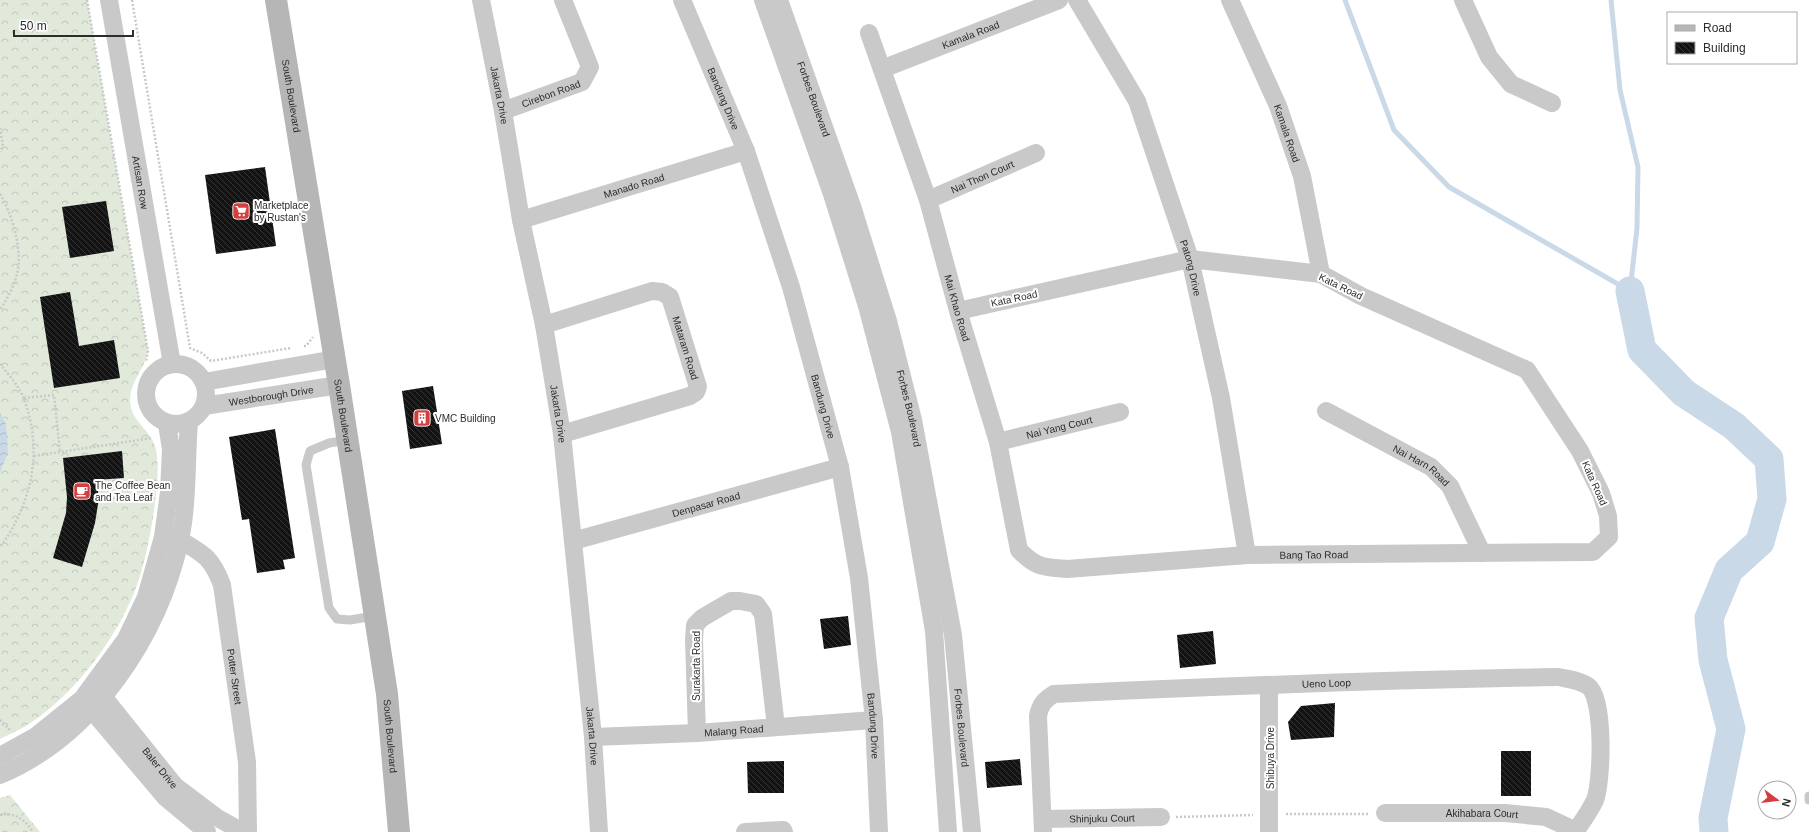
<svg xmlns="http://www.w3.org/2000/svg" width="1809" height="832" viewBox="0 0 1809 832" font-family="Arial,sans-serif">
<style>
.forest{fill:url(#forest-crowns)}
.water{fill:url(#water-waves)}
.lines{fill:none;stroke-linecap:round;stroke-linejoin:round}
.stream{stroke:#c9d9e7;stroke-width:5}
.river{stroke:#c9d9e7;stroke-width:29}
.building{fill:url(#building-back-hatch)}
.path{stroke:#c9c9c9;stroke-width:2.5;stroke-dasharray:2 2;stroke-linecap:butt}
.lane{stroke:#c9c9c9;stroke-width:9}
.street{stroke:#c9c9c9;stroke-width:18}
.secondary{stroke:#b6b6b6;stroke-width:22}
.labels{text-anchor:middle;stroke-width:4;stroke-linejoin:round;paint-order:stroke}
.street-label{font-size:10px;fill:#2c2c2c;stroke:#fff}
.poi-label{font-size:10px;fill:#2c2c2c;stroke:#fff;text-anchor:start}
</style>
<defs>
<pattern id="forest-crowns" width="20" height="18" patternUnits="userSpaceOnUse"><rect width="20" height="18" fill="#e1e9db"/><path d="M2 6a3 3 0 1 1 6 0M12 15a3 3 0 1 1 6 0" fill="none" stroke="#c1c8bc"/></pattern>
<pattern id="water-waves" width="16" height="10" patternUnits="userSpaceOnUse"><rect width="16" height="10" fill="#c9d9e7"/><path d="M0 5q4-4 8 0t8 0" fill="none" stroke="#adbac6"/></pattern>
<pattern id="building-back-hatch" width="6" height="6" patternUnits="userSpaceOnUse"><rect width="6" height="6" fill="#131313"/><path d="M-1 5l2 2M0 0l6 6M5-1l2 2" fill="none" stroke="#363636"/></pattern>
</defs>
<rect width="100%" height="100%" fill="#fff"/>
<g class="forest">
<path d="M0 0H87L148 351C145 369 130 381 130 401 131 425 156 430 157 457 159 475 156 493 154 511 150 536 144 569 134 593 114 641 76 692 32 722 22 729 10 734 0 739Z"/>
<polygon points="10,795 40,832 0,832 0,798"/>
</g>
<polygon class="water" points="0,413 6,424 8,452 0,473"/>
<g class="lines">
<polyline class="stream" points="1345,0 1394,130 1449,187 1630,291 1637,228 1638,167 1620,90 1611,0"/>
<polyline class="river" points="1630,291 1642,350 1684,393 1734,426 1769,459 1772,499 1760,542 1729,570 1709,618 1713,660 1731,729 1713,818 1714,832"/>
</g>
<g class="building">
<polygon points="265,167 276,246 216,254 205,175"/>
<polygon points="106,201 114,251 70,258 62,207"/>
<polygon points="70,292 79,346 114,340 120,378 54,388 40,297"/>
<polygon points="433,386 442,444 410,449 402,391"/>
<polygon points="275,429 295,558 283,560 285,569 257,573 249,519 242,520 229,437"/>
<polygon points="122,451 124,478 96,480 99,498 95,523 82,567 53,558 66,513 67,497 63,458"/>
<polygon points="848,616 851,645 824,649 820,619"/>
<polygon points="1213,631 1216,664 1180,668 1177,635"/>
<polygon points="1335,703 1334,737 1291,740 1288,722 1301,706"/>
<rect x="1501" y="751" width="30" height="45"/>
<polygon points="1020,759 1022,785 987,788 985,762"/>
<polygon points="784,761 784,793 748,793 747,762"/>
</g>
<g class="lines">
<g class="path">
<polyline points="87,0 148,351 146,362"/>
<polyline points="132,0 190,348 202,353 211,361 291,348"/>
<polyline points="0,128 3,146 0,152"/>
<path d="M0 194C12 213 23 251 17 274 14 287 7 299 0 310"/>
<polyline points="304,346 306,346 313,337"/>
<path d="M0 364C8 374 19 386 24 399 39 440 36 479 18 517 13 527 8 538 0 546"/>
<polyline points="24,398 54,395 60,452"/>
<polyline points="34,456 152,438"/>
<polyline points="0,720 11,731"/>
<polyline points="1286,814 1369,814"/>
<path d="M0 815C16 812 25 820 33 832"/>
<polyline points="1176,817 1253,815"/>
</g>
<g class="lane">
<polyline points="348,440 329,443 310,451 306,465 329,608 337,619 350,620 374,616"/>
<polyline points="1809,796 1809,800"/>
</g>
<g class="street">
<path id="s1" d="M109 0 172 364"/>
<path id="s2" d="M481 0 503 111 521 220 544 325 562 434 593 737 599 832"/>
<path id="s3" d="M682 0 746 151 791 287 840 467 859 578 874 720 879 832"/>
<polyline points="763,0 832,194 867,306 900,432 934,631 948,832"/>
<path id="s4" d="M779 0 852 206 888 321 913 420 953 635 972 832"/>
<path id="s5" d="M1077 0 1137 101 1190 259 1221 398 1247 555"/>
<path id="s6" d="M1230 0 1278 106 1302 176 1321 274"/>
<polyline points="1463,0 1489,57 1511,84 1552,103"/>
<path id="s7" d="M869 33 928 200 958 311 998 442 1019 550C1036 568 1044 567 1067 569L1247 555 1593 552 1609 537 1608 516 1601 493 1580 451 1527 370 1361 296 1321 274 1190 259 958 311"/>
<path id="s8" d="M882 69 1059 0"/>
<path id="s9" d="M503 111 582 82 590 67 563 0"/>
<path id="s10" d="M928 200 1036 153"/>
<path id="s11" d="M521 220 746 151"/>
<path id="s12" d="M544 325 652 291 662 292 670 297 698 387 696 392 690 396 562 434"/>
<circle cx="176" cy="394" r="30"/>
<polyline points="204,382 335,359"/>
<path id="s13" d="M204 406 339 385"/>
<path id="s14" d="M1326 411 1431 467 1450 486 1482 553"/>
<path id="s15" d="M998 442 1120 412"/>
<path id="s16" d="M180 540C204 554 212 558 222 585L247 762 248 832"/>
<path id="s17" d="M573 541 840 467"/>
<path id="s18" d="M97 689 175 786 216 817 243 832"/>
<polyline points="84,701 165,797 207,832"/>
<polyline points="697,733 694,640 695,625 702,618 731,601 740,601 756,604 763,614 776,727"/>
<path id="s19" d="M593 737 697 733 874 720"/>
<polyline points="0,756 36,736 82,699 126,639 146,597 163,537 169,492 171,449 167,424"/>
<path d="M0 775C93 736 159 636 180 540 188 503 186 460 189 422"/>
<path id="s20" d="M1385 813H1505L1546 817 1576 831"/>
<path id="s21" d="M1043 819 1161 817"/>
<polyline points="745,832 783,830 784,832"/>
<path id="s22" d="M1043 832 1038 716C1040 705 1044 700 1054 694 1222 686 1390 680 1558 677 1569 679 1579 680 1588 686 1605 698 1602 782 1595 800 1590 811 1582 822 1575 832"/>
<polyline points="1269,832 1269,685"/>
</g>
<path class="secondary" id="s23" d="M276 0 339 385 387 694 399 832"/>
</g>
<defs>
<symbol id="supermarket-square" viewBox="-11 -11 22 22"><rect x="-9" y="-9" width="18" height="18" rx="4" fill="#d43e3e" stroke="#fff"/><path d="M-6-5.5h2.5l.6 2H6L4.5 2H-2.5L-4.4-4H-6ZM-1.5 3.2a1.3 1.3 0 1 0 .1 0ZM3 3.2a1.3 1.3 0 1 0 .1 0Z" fill="#fff"/></symbol>
<symbol id="building-square" viewBox="-11 -11 22 22"><rect x="-9" y="-9" width="18" height="18" rx="4" fill="#d43e3e" stroke="#fff"/><path d="M-4-6H4V6H1V3H-1V6H-4ZM-2.5-4.3h1.7v1.8h-1.7ZM.8-4.3h1.7v1.8H.8ZM-2.5-1h1.7V.8h-1.7ZM.8-1h1.7V.8H.8Z" fill="#fff"/></symbol>
<symbol id="cafe-square" viewBox="-11 -11 22 22"><rect x="-9" y="-9" width="18" height="18" rx="4" fill="#d43e3e" stroke="#fff"/><path d="M-5.5-4.5H6V0H3Q3 3.5 0 3.5H-2.5Q-5.5 3.5-5.5 0ZM3-3.2v2h1.7v-2ZM-6 4.5H4V6H-6Z" fill="#fff"/></symbol>
</defs>
<g fill-rule="evenodd">
<use href="#supermarket-square" x="231" y="201" width="20" height="20"/>
<use href="#building-square" x="412" y="408" width="20" height="20"/>
<use href="#cafe-square" x="72" y="481" width="20" height="20"/>
</g>
<g class="labels">
<g class="street-label">
<text dy="4" stroke="none"><textPath href="#s8" startOffset="95">Kamala Road</textPath></text>
<text dy="4" stroke="none"><textPath href="#s9" startOffset="51">Cirebon Road</textPath></text>
<text dy="4" stroke="none"><textPath href="#s23" startOffset="97">South Boulevard</textPath></text>
<text dy="4" stroke="none"><textPath href="#s2" startOffset="97">Jakarta Drive</textPath></text>
<text dy="4" stroke="none"><textPath href="#s3" startOffset="107">Bandung Drive</textPath></text>
<text dy="4" stroke="none"><textPath href="#s4" startOffset="105">Forbes Boulevard</textPath></text>
<text dy="4" stroke="none"><textPath href="#s6" startOffset="145">Kamala Road</textPath></text>
<text dy="4" stroke="none"><textPath href="#s10" startOffset="59">Nai Thon Court</textPath></text>
<text dy="4" stroke="none"><textPath href="#s1" startOffset="185">Artisan Row</textPath></text>
<text dy="4" stroke="none"><textPath href="#s11" startOffset="118">Manado Road</textPath></text>
<text dy="4" stroke="none"><textPath href="#s5" startOffset="293">Patong Drive</textPath></text>
<text transform="translate(1341 286) rotate(26)" y="4">Kata Road</text>
<text transform="translate(1014 298) rotate(-12)" y="4">Kata Road</text>
<text dy="4" stroke="none"><textPath href="#s7" startOffset="289">Mai Khao Road</textPath></text>
<text dy="4" stroke="none"><textPath href="#s12" startOffset="186">Mataram Road</textPath></text>
<text dy="4" stroke="none"><textPath href="#s13" startOffset="68">Westborough Drive</textPath></text>
<text dy="4" stroke="none"><textPath href="#s3" startOffset="431">Bandung Drive</textPath></text>
<text dy="4" stroke="none"><textPath href="#s4" startOffset="429">Forbes Boulevard</textPath></text>
<text dy="4" stroke="none"><textPath href="#s2" startOffset="421">Jakarta Drive</textPath></text>
<text dy="4" stroke="none"><textPath href="#s23" startOffset="421">South Boulevard</textPath></text>
<text dy="4" stroke="none"><textPath href="#s15" startOffset="63">Nai Yang Court</textPath></text>
<text dy="4" stroke="none"><textPath href="#s14" startOffset="110">Nai Harn Road</textPath></text>
<text transform="translate(1595 483) rotate(66)" y="4">Kata Road</text>
<text dy="4" stroke="none"><textPath href="#s17" startOffset="138">Denpasar Road</textPath></text>
<text dy="4" stroke="none"><textPath href="#s7" startOffset="840">Bang Tao Road</textPath></text>
<text transform="translate(696 666) rotate(-90)" y="4">Surakarta Road</text>
<text dy="4" stroke="none"><textPath href="#s16" startOffset="156">Potter Street</textPath></text>
<text dy="4" stroke="none"><textPath href="#s22" startOffset="417">Ueno Loop</textPath></text>
<text dy="4" stroke="none"><textPath href="#s3" startOffset="755">Bandung Drive</textPath></text>
<text dy="4" stroke="none"><textPath href="#s4" startOffset="753">Forbes Boulevard</textPath></text>
<text dy="4" stroke="none"><textPath href="#s19" startOffset="141">Malang Road</textPath></text>
<text dy="4" stroke="none"><textPath href="#s23" startOffset="745">South Boulevard</textPath></text>
<text dy="4" stroke="none"><textPath href="#s2" startOffset="745">Jakarta Drive</textPath></text>
<text transform="translate(1270 758) rotate(-90)" y="4">Shibuya Drive</text>
<text dy="4" stroke="none"><textPath href="#s18" startOffset="101">Baler Drive</textPath></text>
<text dy="4" stroke="none"><textPath href="#s20" startOffset="97">Akihabara Court</textPath></text>
<text dy="4" stroke="none"><textPath href="#s21" startOffset="59">Shinjuku Court</textPath></text>
</g>
<g class="poi-label">
<text x="254" y="209">Marketplace<tspan x="254" dy="12">by Rustan's</tspan></text>
<text x="435" y="422">VMC Building</text>
<text x="95" y="489">The Coffee Bean<tspan x="95" dy="12">and Tea Leaf</tspan></text>
</g>
</g>
<rect x="1667" y="12" width="130" height="52" fill="#ffffff" stroke="#ababab"/>
<rect x="1675" y="25" width="20" height="6" fill="#b6b6b6" stroke="#ababab"/>
<text x="1703" y="32" font-size="12" fill="#2c2c2c">Road</text>
<rect x="1675" y="42" width="20" height="12" fill="url(#building-back-hatch)" stroke="#ababab"/>
<text x="1703" y="52" font-size="12" fill="#2c2c2c">Building</text>
<g transform="translate(1777 800) rotate(105)"><circle r="19" fill="#ffffff" stroke="#ababab"/>
<path d="M0-3L7 15L0 10L-7 15Z" fill="#d43e3e"/>
<text y="-6" font-size="11" font-weight="bold" text-anchor="middle" fill="#2c2c2c">N</text>
</g>
<path d="M14 30v6h119v-6" fill="none" stroke="#2c2c2c" stroke-width="2"/>
<text x="20" y="30" font-size="12" fill="#2c2c2c" stroke="#ffffff" stroke-width="3" paint-order="stroke">50 m</text>
</svg>
